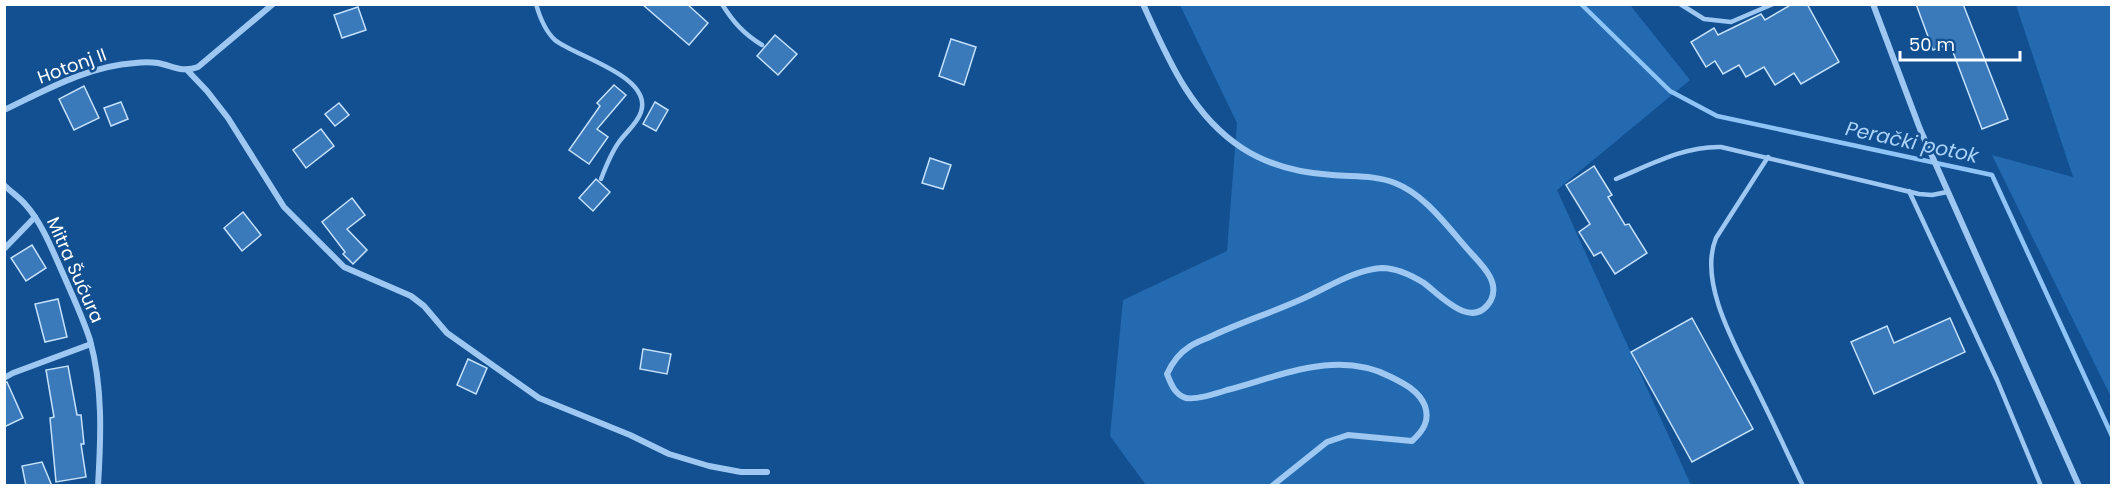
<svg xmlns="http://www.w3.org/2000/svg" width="2116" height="490" viewBox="0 0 2116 490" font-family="Poppins,sans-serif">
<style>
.green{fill:#236ab1}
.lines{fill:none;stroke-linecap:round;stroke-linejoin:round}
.stream{stroke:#8fc4f6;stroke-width:4.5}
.building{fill:#3a79ba;stroke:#c5e1fd;stroke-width:1.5}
.lane{stroke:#9ec8f2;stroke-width:4.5}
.street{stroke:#9ec8f2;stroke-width:6}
.labels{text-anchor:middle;stroke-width:5;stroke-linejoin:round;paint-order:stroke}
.street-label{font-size:18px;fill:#fff;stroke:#125091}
.water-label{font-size:20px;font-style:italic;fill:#aad2f9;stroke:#125091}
</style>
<rect width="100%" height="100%" fill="#125091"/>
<g class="green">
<polygon points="1180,5 1630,5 1690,80 1557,190 1691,485 1146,485 1110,436 1123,300 1227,251 1237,123"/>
<polygon points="2016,5 2111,5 2111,397 1992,155 2073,177"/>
</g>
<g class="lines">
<polyline class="stream" points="1581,4 1670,91 1717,116 1992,175 2112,436"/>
</g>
<g class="building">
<polygon points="642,4 687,4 708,23 689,45"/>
<polygon points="1792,4 1807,4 1839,62 1801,84 1794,73 1775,85 1764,67 1746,77 1739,65 1723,74 1715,61 1706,67 1691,42 1714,28 1718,35 1761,14 1765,20"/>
<polygon points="1916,4 1963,4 2008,119 1982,129 1950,44 1933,50"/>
<polygon points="358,7 366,30 342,38 334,15"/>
<polygon points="775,35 797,54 778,75 757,56"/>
<polygon points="951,39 976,47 964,85 939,76"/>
<polygon points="614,85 626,95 597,129 608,137 589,164 569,150 600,106 597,103"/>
<polygon points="84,86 99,118 74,130 59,99"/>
<polygon points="121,102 128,119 111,126 104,108"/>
<polygon points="655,102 668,110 656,131 643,124"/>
<polygon points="339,103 349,115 335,126 325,114"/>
<polygon points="321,129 334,146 306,168 293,150"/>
<polygon points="930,158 951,165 943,189 922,183"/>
<polygon points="1594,166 1612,195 1608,197 1625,225 1629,224 1647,253 1615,274 1601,252 1594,256 1579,232 1590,224 1566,185"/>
<polygon points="596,179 610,192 593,211 579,198"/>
<polygon points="352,198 365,215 347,229 367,250 353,264 343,254 345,252 322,222"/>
<polygon points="243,212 261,235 242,251 224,228"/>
<polygon points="32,245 46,268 26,281 11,258"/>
<polygon points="58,299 67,337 45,342 35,304"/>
<polygon points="1692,318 1753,429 1692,462 1631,352"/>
<polygon points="1950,318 1965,352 1874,394 1851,342 1887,326 1894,343"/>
<polygon points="643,349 671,354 667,374 640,369"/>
<polygon points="468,359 487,368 476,394 457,385"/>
<polygon points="68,366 77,415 81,415 84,444 81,444 86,477 56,482 50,418 54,417 46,370"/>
<polygon points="7,382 23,418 4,427 4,383"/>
<polygon points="42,462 52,486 26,486 22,466"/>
</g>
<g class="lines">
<g class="lane">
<path d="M536 4C540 18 545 31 555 40 576 57 653 76 641 112 637 124 626 132 619 142 611 153 606 166 601 179"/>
<path d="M722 4C733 22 744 34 762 45"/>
<polyline points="1680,4 1704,19 1731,22 1773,4"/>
<path d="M1768 157 1716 238C1697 284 1739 352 1759 394 1774 424 1788 455 1803 486"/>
<path d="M1616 179C1650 165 1684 146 1721 147L1919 194 1932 195 1947 192"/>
<polyline points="1909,191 1997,380 2041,486"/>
</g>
<g class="street">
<path d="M1143 4C1167 57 1191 115 1242 148 1268 165 1301 173 1332 175 1353 177 1375 175 1395 183 1426 195 1449 229 1471 253 1482 265 1500 282 1491 300 1473 332 1441 296 1424 283 1411 275 1397 268 1382 268 1353 270 1327 288 1302 299 1273 312 1242 322 1214 335 1206 339 1196 342 1189 347 1178 354 1172 363 1167 374 1171 384 1175 395 1186 398 1196 400 1218 393 1227 390 1281 376 1337 349 1391 377 1405 384 1419 391 1425 406 1430 421 1423 431 1412 441L1348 435 1327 442 1272 486"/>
<polyline points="1873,4 1920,129 2079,486"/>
<polyline points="188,71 207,91 228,118 284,207 344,267 411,296 424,306 447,333 539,398 630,435 669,454 709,466 741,472 767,472"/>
<path d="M4 110C46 90 88 66 135 63 142 62 151 62 158 63 173 66 182 73 198 67L273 4"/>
<path d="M4 185C11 192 19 197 25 204 43 224 53 252 64 276 73 297 83 318 90 340 103 387 101 437 98 486"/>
<polyline points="4,249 35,217"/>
<polyline points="4,378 13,373 91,344"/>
</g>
</g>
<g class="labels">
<g class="street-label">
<text transform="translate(72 66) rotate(-20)" y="6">Hotonj II</text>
<text transform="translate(75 270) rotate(66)" y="6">Mitra Šućura</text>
</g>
<g class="water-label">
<text transform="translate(1912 142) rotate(12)" y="7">Perački potok</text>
</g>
</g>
<rect width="2116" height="490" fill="none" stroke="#ffffff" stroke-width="12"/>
<path d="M1900 51v9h120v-9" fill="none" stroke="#ffffff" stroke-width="3"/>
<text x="1909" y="51" font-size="18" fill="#ffffff" stroke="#125091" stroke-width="4.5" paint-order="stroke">50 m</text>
</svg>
